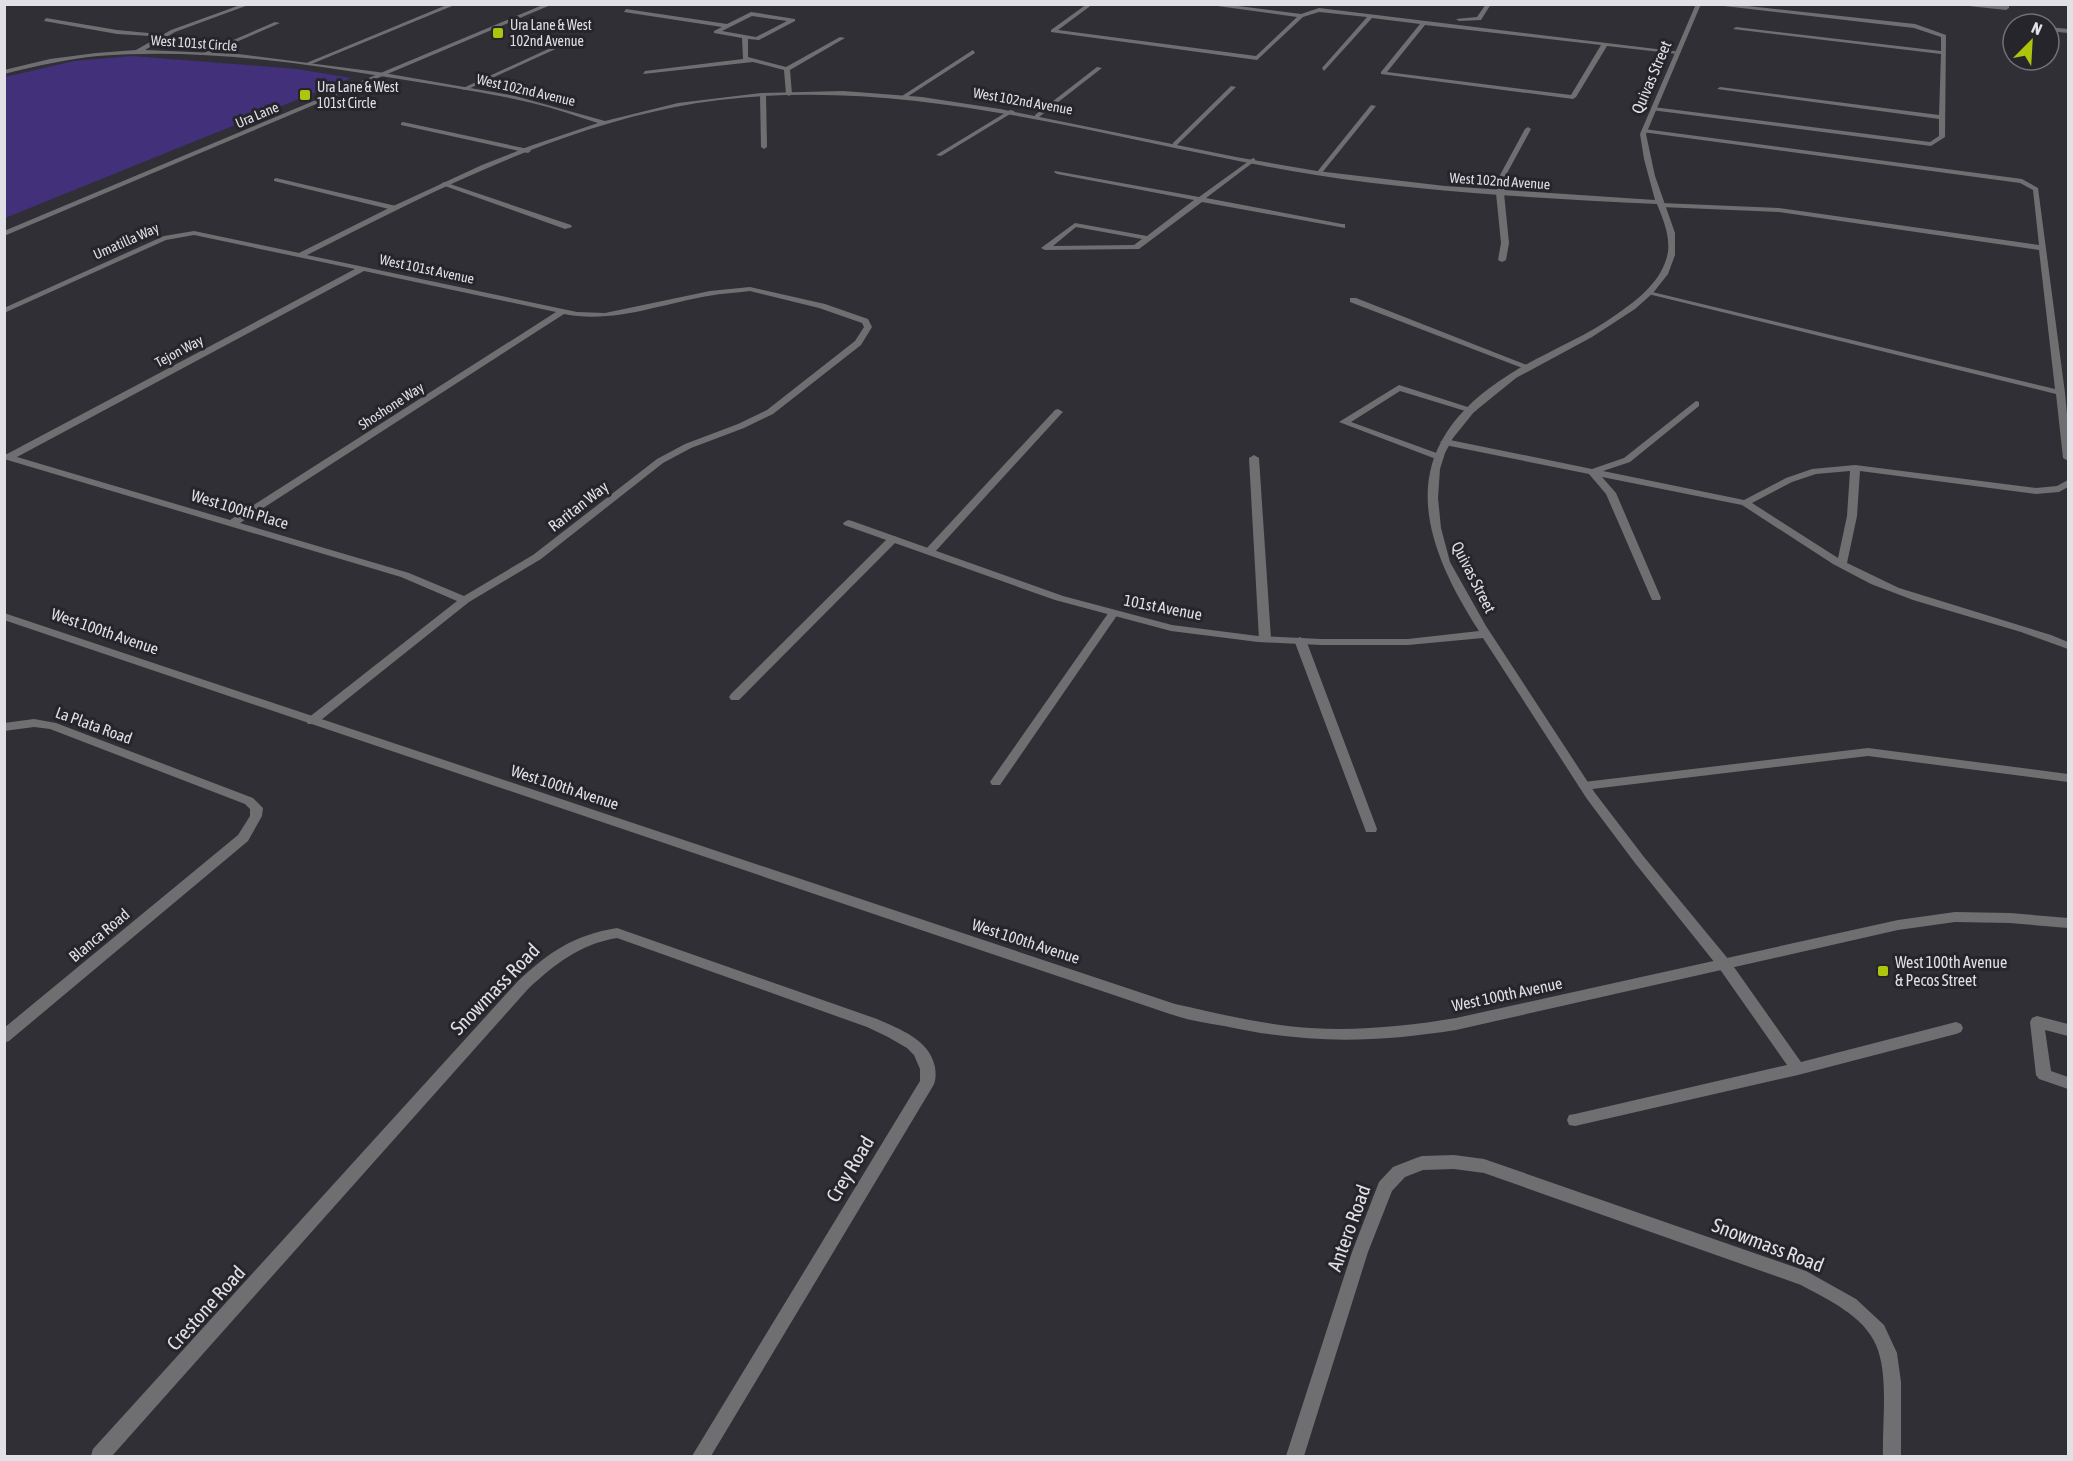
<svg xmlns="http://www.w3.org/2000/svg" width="2073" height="1461" viewBox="0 0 2073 1461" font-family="'Asap Condensed',sans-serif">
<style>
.green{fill:#42307a}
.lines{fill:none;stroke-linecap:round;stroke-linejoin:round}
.service{fill:#6f6f72;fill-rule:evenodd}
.minor{fill:#6f6f72;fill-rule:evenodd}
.tertiary{fill:#6f6f72;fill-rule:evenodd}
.poi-dot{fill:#adc60d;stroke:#26252c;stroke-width:2}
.labels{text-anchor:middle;stroke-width:6;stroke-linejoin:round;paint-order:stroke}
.far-poi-label{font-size:14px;fill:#e1e0e5;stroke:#26252c;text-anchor:start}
.far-street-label{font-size:14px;fill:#e1e0e5;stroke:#26252c}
.street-label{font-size:16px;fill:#e1e0e5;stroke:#26252c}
.poi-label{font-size:16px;fill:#e1e0e5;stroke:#26252c;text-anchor:start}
.near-street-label{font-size:20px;fill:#e1e0e5;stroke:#26252c}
</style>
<rect width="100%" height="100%" fill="#302f36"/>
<polygon class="green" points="132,56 297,69 351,78 5,218 5,77 74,61"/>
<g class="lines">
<g class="service">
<polygon points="449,4 457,4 309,65 304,64"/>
<path d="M1087 4H1093L1058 30 1256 56 1297 17 1203 4H1222L1301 14 1319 8 1681 52 1678 54 1607 46 1576 97 1573 99 1381 74V72L1420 24 1372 18 1324 71 1322 68 1367 17 1319 12 1303 17 1257 60 1051 32V30ZM1425 25 1601 45 1571 95 1387 72Z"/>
<polygon points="1486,4 1491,4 1481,20 1459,21 1456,19 1477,17"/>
<polygon points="1707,4 1729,4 1915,24 1946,35 1945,137 1931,146 1651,110 1651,108 1653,107 1930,142 1939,136 1939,119 1717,89 1720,87 1939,115 1941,54 1733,29 1736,27 1941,51 1941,37 1914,28"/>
<polygon points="1950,4 2003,6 2003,4 2009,4 2009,8 2006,10"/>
<path d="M626 9 727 24 751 12 795 19V21L759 40 748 39V57L786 67 840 37 845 38 790 70 792 94 789 96 786 94 784 70 753 62 643 74 645 71 743 59 742 38 714 33V31L722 27 624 12ZM752 16 787 21 756 37 722 31Z"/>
<polygon points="46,18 117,30 169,35 166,37 117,34 44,21"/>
<polygon points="275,22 280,23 206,55 201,54"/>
<polygon points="557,45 562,46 466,90 461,89"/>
<polygon points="973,50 975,53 907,97 902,96"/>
<polygon points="1097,67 1102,68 1039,117 1035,117 1035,115"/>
<polygon points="1231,86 1236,87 1177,145 1173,145 1173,143"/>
<polygon points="763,93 766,95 767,147 764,149 761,147 760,95"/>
<polygon points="1371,105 1376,106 1321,174 1317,174 1317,172"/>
<polygon points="1010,110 1015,111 941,156 936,155"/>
<polygon points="403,122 528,149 531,151 528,153 401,125 401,123"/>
<polygon points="1528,127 1531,129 1506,175 1504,193 1509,243 1506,260 1502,262 1498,260 1501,243 1496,193 1500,175 1525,129"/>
<polygon points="1644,129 2022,179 2038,188 2065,393 2068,424 2068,461 2063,458 2056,394 1644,293 1648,291 2055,389 2039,250 1779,212 1661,207 1657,205 1661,203 1779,208 2039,245 2033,190 2020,183 1642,132 1642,130"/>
<path d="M1253 158 1255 159V161L1206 198 1342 224H1345V228L1202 202 1139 249 1045 250 1041 248 1075 223 1147 236 1194 200 1057 174 1054 172 1055 171 1199 197ZM1076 227 1142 239 1134 245 1053 246Z"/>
<polygon points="276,178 396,206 397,208 393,210 274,181 274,179"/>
<polygon points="444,182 571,225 572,227 565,229 442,185 441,184"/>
<polygon points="1350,298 1356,298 1532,367 1525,369 1350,302"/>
<polygon points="1399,385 1477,410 1472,413 1400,391 1351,422 1442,455 1442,459 1436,459 1339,422"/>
<path d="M1696 401 1699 402V406L1630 462 1603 471 1744 500 1786 478 1812 469 1855 465 2036 488 2057 486 2068 480V487L2059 492 2036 494 1860 471 1857 516 1847 563 1899 588 2051 635 2068 642V649L2021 632 1913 600 1871 584 1833 564 1742 505 1602 477 1616 493 1661 598 1660 600H1652L1606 494 1589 474 1445 445 1440 442 1445 439 1592 469 1624 458ZM1850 471 1847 516 1838 558 1752 503 1792 482 1816 474Z"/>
<polygon points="1058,409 1063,412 1061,414 933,554 925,554 924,552 925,550 1055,410"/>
<polygon points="1254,455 1259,458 1271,639 1265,642 1259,639 1249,458"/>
<polygon points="893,536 897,537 898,539 897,541 739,700 731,700 729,697 731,694 889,537"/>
<polygon points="1113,611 1118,614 1000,785 992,785 990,782 992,779 1109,612"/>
<polygon points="1300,637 1306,640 1377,829 1376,832 1366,832 1365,829 1294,640"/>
<polygon points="1868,748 2068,774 2068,782 1868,756 1584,790 1578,786 1584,782"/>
<polygon points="1724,959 1729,960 1801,1062 1956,1022 1961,1024 1963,1028 1961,1032 1956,1034 1798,1075 1575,1126 1569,1125 1567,1120 1569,1115 1575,1114 1787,1065 1719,968 1717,964 1719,960"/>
<polygon points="2037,1016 2068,1024 2068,1036 2045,1030 2051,1071 2068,1077 2068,1089 2039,1079 2036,1075 2030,1022 2032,1018"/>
</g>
<g class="minor">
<path d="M243 4H251L175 32 145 50 238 54 378 72 515 96 605 121 678 103 761 93 843 91 922 97 1000 109 1236 157 1317 171 1445 186 1655 200 1644 159 1640 134 1696 4H1701L1646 134 1655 176 1675 233V255L1668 274 1653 293 1635 309 1592 337 1516 378 1474 412 1453 438 1445 453 1440 469 1438 498 1441 528 1450 562 1486 626 1595 793 1644 857 1729 960 1731 964 1729 968 1724 969 1719 968 1635 863 1587 799 1483 638 1408 645H1321L1258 642 1171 631 1055 600 844 525 843 523 848 520 852 521 1063 596 1172 625 1258 636 1321 639H1408L1479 631C1415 532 1396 445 1510 374 1545 352 1584 338 1617 314 1639 299 1663 280 1668 252 1670 235 1663 219 1657 204 1543 198 1429 193 1316 175 1104 141 892 65 675 107 545 133 425 195 307 255L577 312 605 313 710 291 750 287 825 304 868 319 872 327 861 345 773 414 744 428 691 448 663 463 541 559 469 602 316 724H308L306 721 308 718 457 601 401 577 4 459V453L7 454 355 269 194 235 166 240 4 313V308L164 236 194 231 299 253 389 208 482 165 530 146 598 123C576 116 554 108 532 103 486 92 440 86 393 78 296 62 197 48 98 56 67 59 36 66 4 74V70L50 59 96 53 136 50 171 30ZM364 271 556 312 230 520 17 457ZM750 291 819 308 862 323 864 327 855 341 767 410 738 424 685 444 657 459 533 555 464 596 409 573 240 523 564 314C612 324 661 304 708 296 722 293 736 293 750 291Z"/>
<polygon points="2049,27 2068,29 2068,33 2049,31"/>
<polygon points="34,719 56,723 253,798 263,808 262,816 248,841 9,1041 4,1043 4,1028 238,835 250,816 250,809 245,804 50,729 34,727 4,731 4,723"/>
<path d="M617 928 877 1019C901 1030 929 1039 935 1067 936 1074 936 1081 933 1086L711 1456H692L920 1081V1069L914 1055 907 1048 888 1037 867 1027 617 938C580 944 555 964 528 989L112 1456H91L93 1449 518 981C549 952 574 935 617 928Z"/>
<path d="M1454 1155 1484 1159 1806 1271 1856 1299 1884 1325 1897 1353 1901 1382V1456H1883C1882 1423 1889 1375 1876 1345 1864 1316 1827 1299 1801 1285L1484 1173 1454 1169 1423 1170 1405 1177 1392 1191 1368 1252 1304 1456H1286L1352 1252 1379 1182 1393 1167 1416 1158 1422 1156Z"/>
</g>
<g class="tertiary">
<polygon points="545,4 553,4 4,236 4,231"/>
<path d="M4 613 1175 1004C1220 1014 1265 1025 1310 1028 1360 1031 1408 1026 1456 1018L1898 920 1955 912 2010 913 2068 918V928L2010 923 1955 922 1898 930 1456 1030C1373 1043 1306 1044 1224 1026 1206 1023 1187 1020 1170 1014L4 620Z"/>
</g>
</g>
<g class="poi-dot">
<rect x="492" y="27" width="12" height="12" rx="3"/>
<rect x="299" y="89" width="12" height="12" rx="3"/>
<rect x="1877" y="965" width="12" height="12" rx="3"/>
</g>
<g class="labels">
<g class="far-poi-label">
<text x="510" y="30">Ura Lane &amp; West<tspan x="510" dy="16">102nd Avenue</tspan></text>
<text x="317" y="92">Ura Lane &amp; West<tspan x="317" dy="16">101st Circle</tspan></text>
</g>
<g class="far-street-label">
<text transform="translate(194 43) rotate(4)" y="5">West 101st Circle</text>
<text transform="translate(526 90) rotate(13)" y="5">West 102nd Avenue</text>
<text transform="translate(1023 101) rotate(10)" y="5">West 102nd Avenue</text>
<text transform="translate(257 115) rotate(-23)" y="5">Ura Lane</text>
<text transform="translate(1500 181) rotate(4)" y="5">West 102nd Avenue</text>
<text transform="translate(126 241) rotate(-24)" y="5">Umatilla Way</text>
<text transform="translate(427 269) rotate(12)" y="5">West 101st Avenue</text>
<text transform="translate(179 351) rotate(-28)" y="5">Tejon Way</text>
<text transform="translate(391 406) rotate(-33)" y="5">Shoshone Way</text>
</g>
<g class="street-label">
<text transform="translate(1651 77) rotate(-67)" y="6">Quivas Street</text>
<text transform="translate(578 506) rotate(-38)" y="6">Raritan Way</text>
<text transform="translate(240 509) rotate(17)" y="6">West 100th Place</text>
<text transform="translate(1474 577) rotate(63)" y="6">Quivas Street</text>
<text transform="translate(1163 607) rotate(11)" y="6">101st Avenue</text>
<text transform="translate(105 631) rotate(19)" y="6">West 100th Avenue</text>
<text transform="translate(94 725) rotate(20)" y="6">La Plata Road</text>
<text transform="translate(565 787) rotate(18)" y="6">West 100th Avenue</text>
<text transform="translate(99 935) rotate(-40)" y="6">Blanca Road</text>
<text transform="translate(1026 941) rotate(18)" y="6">West 100th Avenue</text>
<text transform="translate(1507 994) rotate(-12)" y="6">West 100th Avenue</text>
</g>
<g class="poi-label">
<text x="1895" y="968">West 100th Avenue<tspan x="1895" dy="18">&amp; Pecos Street</tspan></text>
</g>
<g class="near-street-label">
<text transform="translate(495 989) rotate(-46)" y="7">Snowmass Road</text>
<text transform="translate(850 1169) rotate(-59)" y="7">Crey Road</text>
<text transform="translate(1349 1228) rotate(-70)" y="7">Antero Road</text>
<text transform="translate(1768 1245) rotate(21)" y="7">Snowmass Road</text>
<text transform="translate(206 1308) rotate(-48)" y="7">Crestone Road</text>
</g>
</g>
<rect width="2073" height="1461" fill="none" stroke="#e1e0e5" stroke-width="12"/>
<g transform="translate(2031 42) rotate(24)"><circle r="28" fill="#26252c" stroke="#717076" stroke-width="1.5"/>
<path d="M0-4.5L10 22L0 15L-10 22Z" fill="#adc60d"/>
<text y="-9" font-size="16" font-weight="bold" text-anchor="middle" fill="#e1e0e5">N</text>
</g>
</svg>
